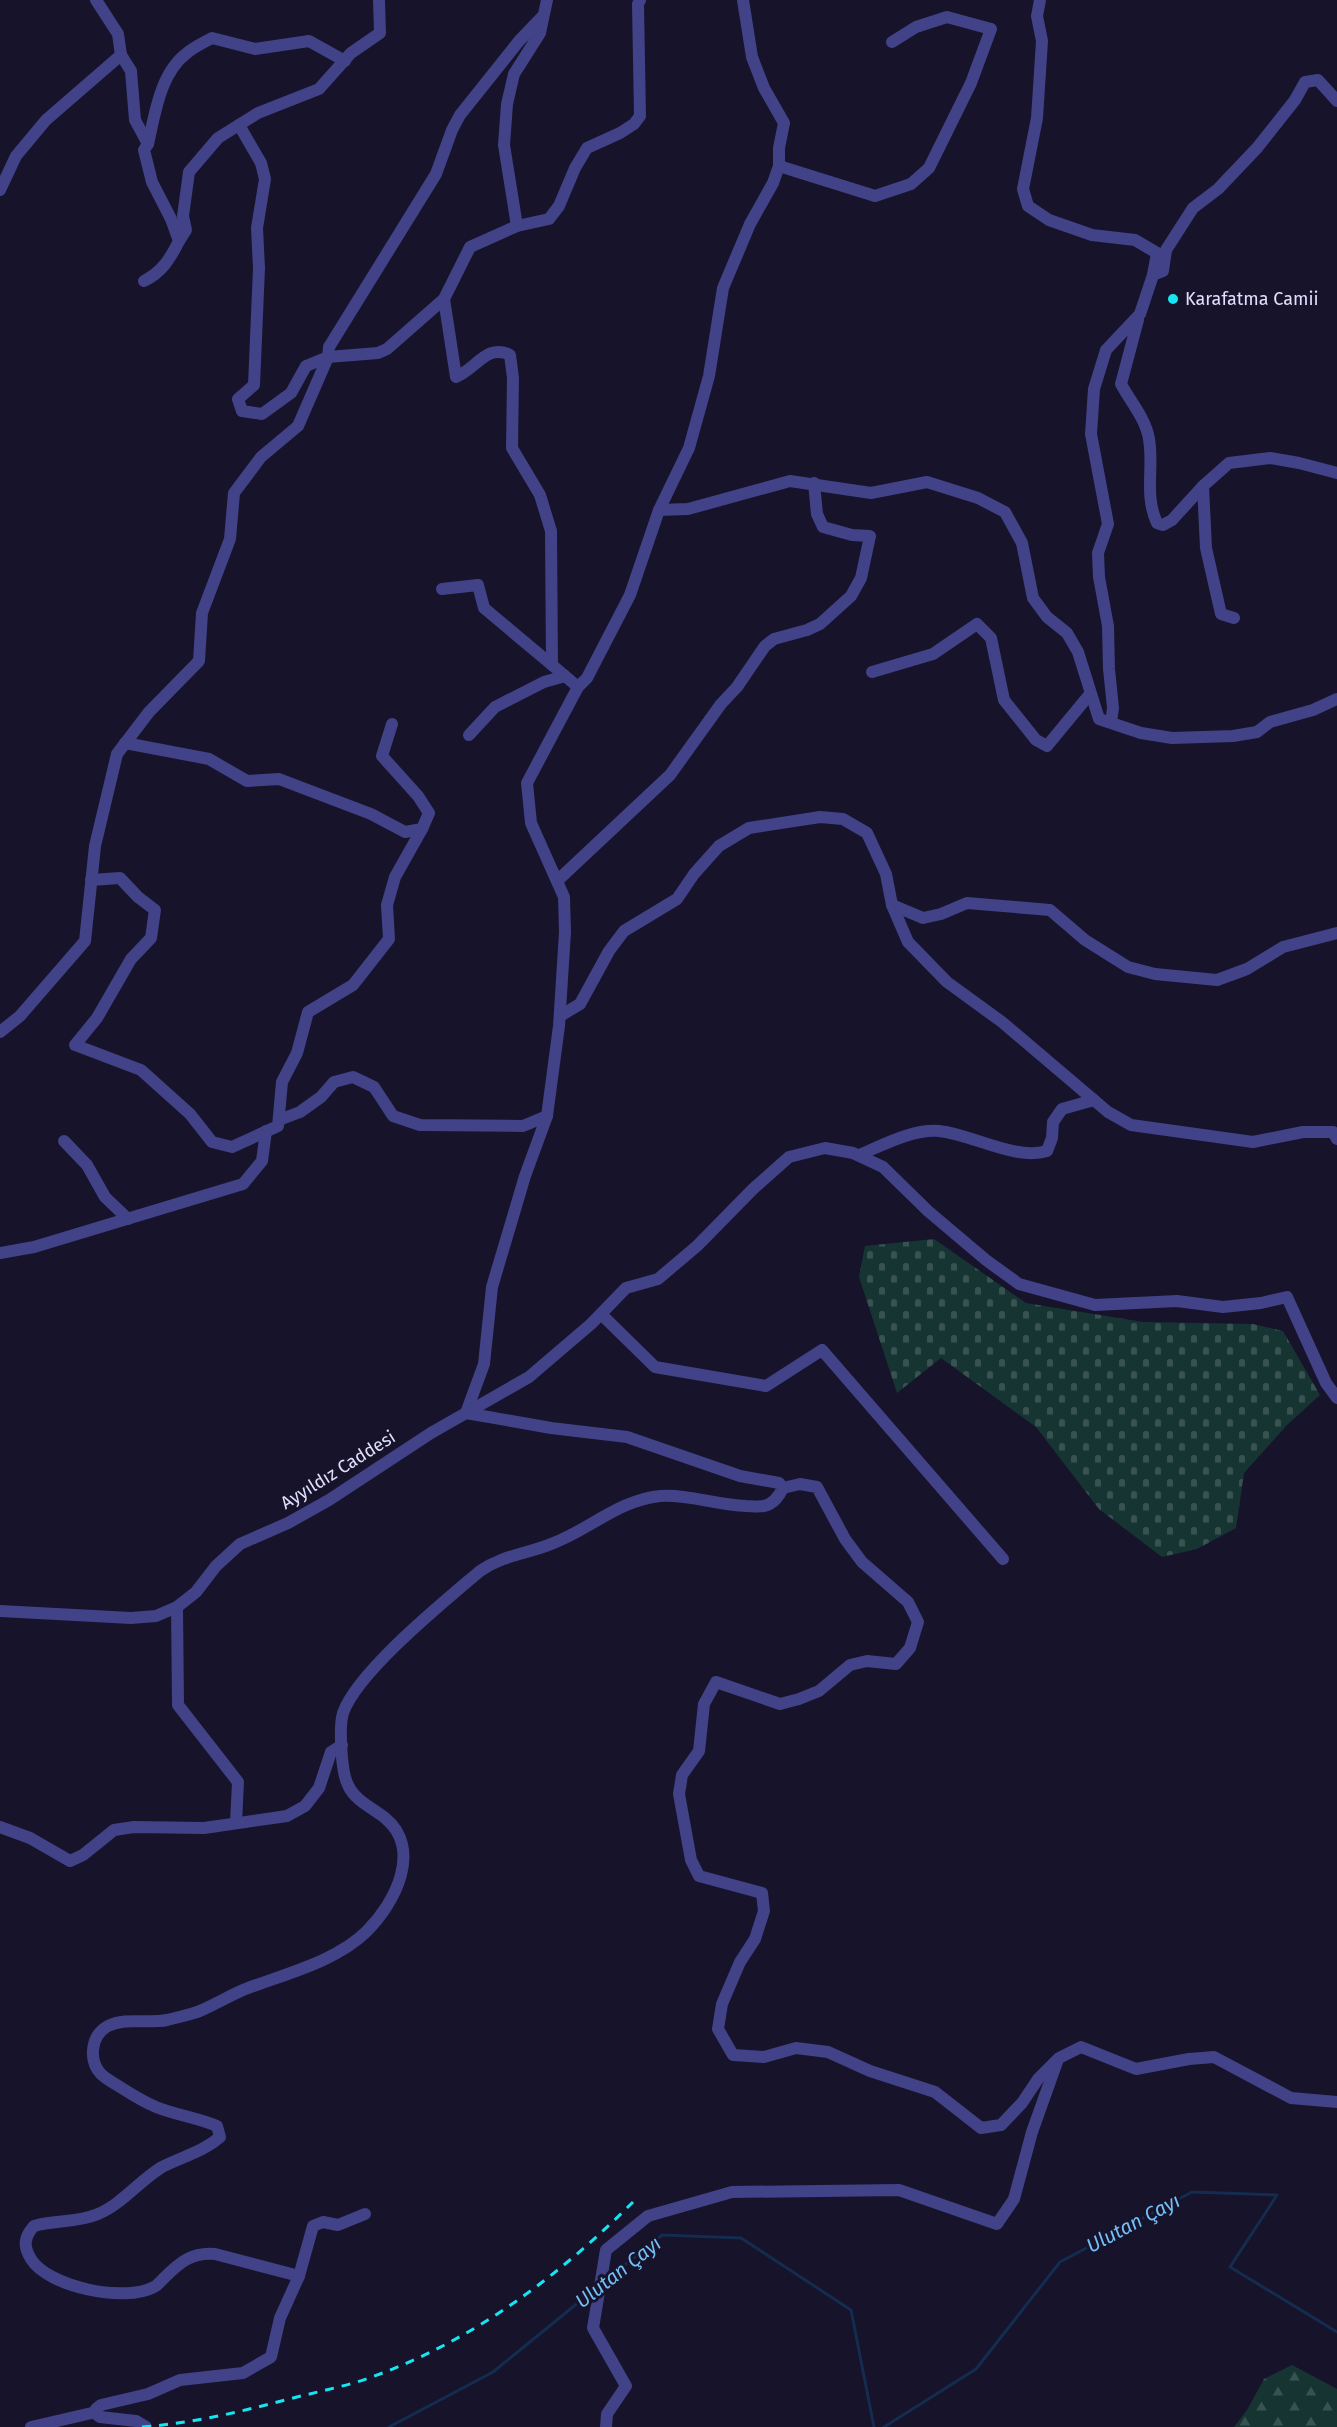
<svg xmlns="http://www.w3.org/2000/svg" width="1337" height="2427" viewBox="0 0 1337 2427" font-family="'Fira Sans',sans-serif">
<style>
.forest{fill:url(#forest-firs)}
.cemetery{fill:url(#cemetery-stones)}
.lines{fill:none;stroke-linecap:round;stroke-linejoin:round}
.stream{stroke:#132c4f;stroke-width:3}
.minor{stroke:#414287;stroke-width:12}
.rail{stroke:#17e5f1;stroke-width:3;stroke-dasharray:9 8;stroke-linecap:butt}
.poi-dot{fill:#17e5f1;stroke:#16132b;stroke-width:2}
.labels{text-anchor:middle;stroke-width:6;stroke-linejoin:round;paint-order:stroke}
.poi-label{font-size:18px;fill:#e1dffd;stroke:#16132b;text-anchor:start}
.street-label{font-size:18px;fill:#e1dffd;stroke:#16132b}
.water-label{font-size:20px;font-style:italic;fill:#74c0f6;stroke:#16132b}
</style>
<defs>
<pattern id="forest-firs" width="22" height="20" patternUnits="userSpaceOnUse" patternTransform="scale(1.5)"><rect width="22" height="20" fill="#163532"/><path d="M5 1l3.5 6h-7zM16 11l3.5 6h-7z" fill="#385251"/></pattern>
<pattern id="cemetery-stones" width="16" height="16" patternUnits="userSpaceOnUse" patternTransform="scale(1.5)"><rect width="16" height="16" fill="#163532"/><path d="M2 7V4a2 2 0 0 1 4 0v3zM10 15v-3a2 2 0 0 1 4 0v3z" fill="#385251"/></pattern>
</defs>
<rect width="100%" height="100%" fill="#16132b"/>
<polygon class="forest" points="1292,2365 1337,2389 1337,2427 1234,2427 1247,2410 1264,2379"/>
<polygon class="cemetery" points="934,1239 1026,1303 1143,1322 1253,1324 1283,1331 1320,1395 1288,1424 1244,1473 1236,1528 1197,1549 1162,1557 1099,1509 1036,1427 941,1358 897,1393 859,1277 865,1246"/>
<g class="lines">
<g class="stream">
<polyline points="605,2281 662,2235 741,2238 851,2310 874,2427"/>
<polyline points="389,2427 493,2372 595,2289"/>
<polyline points="884,2427 976,2369 1060,2262 1192,2192 1277,2195 1230,2267 1337,2332"/>
</g>
<g class="minor">
<polyline points="96,0 118,34 121,55 131,71 135,120 148,144 144,150 152,182 171,219 179,241 186,230 183,216 189,172 218,138 258,113 319,89 351,53 380,33 379,0"/>
<polyline points="1040,0 1037,16 1042,41 1037,118 1023,189 1028,206 1049,220 1092,235 1135,240 1157,253 1153,275 1140,314 1106,350 1094,389 1091,434 1108,524 1098,553 1099,577 1108,626 1109,669 1113,708 1111,722"/>
<polyline points="239,125 261,163 265,179 257,228 259,268 254,385 238,399 242,411 262,414 291,393 306,366 328,357 378,353 387,349 444,299 470,247 517,226 549,219 559,206 575,168 587,148 620,133 634,124 640,116 638,4 640,0"/>
<path d="M148 144C155 114 160 73 187 53 194 47 203 43 212 38L255 49 309 41 345 61"/>
<polyline points="779,166 875,196 911,184 929,168 971,83 991,29 947,17 916,27 892,42"/>
<polyline points="0,190 16,156 46,120 121,55"/>
<polyline points="517,226 504,145 507,104 514,74 540,33 547,0"/>
<polyline points="1153,275 1163,271 1166,250 1193,208 1218,189 1257,148 1295,100 1305,82 1318,80 1337,101"/>
<path d="M144 281C162 272 170 259 179 241"/>
<path d="M444 299 456 377C476 369 487 343 510 355L513 378 512 448 540 495 551 531 552 665 578 687"/>
<path d="M1138 320 1121 384C1130 401 1146 419 1149 439 1154 468 1144 495 1157 523L1163 525 1172 520 1203 486 1229 463 1270 458 1299 463 1337 473"/>
<polyline points="1203,486 1206,548 1221,614 1234,618"/>
<polyline points="659,510 688,509 790,481 871,493 927,482 978,498 1005,512 1022,543 1033,598 1047,617 1067,633 1078,652 1099,719 1141,733 1172,738 1233,736 1257,732 1270,722 1313,710 1337,699"/>
<polyline points="442,589 478,585 484,608 552,665"/>
<polyline points="872,672 933,654 977,624 991,638 1004,700 1036,740 1047,746 1090,694"/>
<polyline points="469,735 495,707 544,682 565,676"/>
<polyline points="125,743 209,759 247,781 279,779 371,814 405,832 422,829 429,813 418,796 382,756 392,724"/>
<polyline points="91,880 120,878 138,897 155,910 151,938 131,959 97,1018 75,1045 141,1070 190,1114 212,1142 232,1147 278,1126 282,1082 297,1053 308,1012 353,985 389,939 387,905 395,877 422,829"/>
<polyline points="557,881 670,775 721,704 737,687 765,646 774,639 807,630 820,624 851,596 861,578 870,536 852,535 823,527 817,514 814,483"/>
<polyline points="892,905 923,918 941,914 967,903 1050,910 1085,940 1128,967 1155,974 1217,980 1247,969 1283,947 1337,933"/>
<polyline points="560,1016 580,1004 609,951 624,931 677,899 694,874 719,846 749,828 820,817 843,819 867,833 886,874 892,905 908,942 947,982 1002,1022 1108,1112 1131,1125 1253,1142 1303,1132 1333,1132 1337,1139"/>
<polyline points="0,1032 20,1016 85,941 95,846 117,754 149,712 199,661 202,613 230,539 234,493 261,457 298,426 328,357 329,347 436,174 452,130 460,115 519,41 542,17"/>
<polyline points="279,1120 300,1112 321,1097 334,1082 353,1077 374,1087 393,1116 420,1125 523,1126 547,1116"/>
<polyline points="64,1141 87,1165 105,1197 128,1219"/>
<path d="M859 1155C883 1145 912 1129 939 1131 971 1134 1016 1161 1047 1151L1052 1138 1053 1122 1062 1109 1094 1100"/>
<polyline points="0,1253 34,1247 243,1184 262,1161 266,1131"/>
<polyline points="601,1314 655,1367 766,1386 822,1350 1003,1559"/>
<polyline points="466,1413 484,1364 492,1287 525,1176 547,1116 559,1026 565,932 564,897 531,823 527,783 578,687 587,678 630,595 659,510 689,448 709,376 723,288 750,224 773,183 779,166 779,148 784,123 764,88 752,57 743,0"/>
<polyline points="783,1488 800,1484 817,1487 845,1539 862,1562 908,1602 918,1622 910,1648 896,1664 867,1661 850,1665 819,1691 799,1699 780,1704 716,1682 704,1704 699,1751 682,1775 679,1794 691,1860 699,1876 762,1893 764,1911 755,1939 740,1962 722,2004 718,2029 733,2055 764,2057 796,2048 828,2052 870,2071 935,2092 981,2128 1001,2125 1022,2103 1038,2079 1059,2058 1081,2047 1136,2069 1189,2059 1214,2057 1291,2098 1337,2102"/>
<polyline points="177,1607 178,1705 238,1782 236,1823"/>
<polyline points="0,1611 131,1618 156,1616 177,1607 196,1592 216,1566 240,1544 288,1523 329,1500 431,1433 529,1377 591,1324 626,1288 658,1279 697,1246 753,1189 789,1157 825,1148 853,1153 883,1167 928,1211 986,1260 1019,1284 1095,1305 1177,1301 1223,1307 1261,1303 1287,1297 1326,1383 1337,1398"/>
<polyline points="0,1827 30,1838 70,1861 83,1855 114,1830 134,1827 204,1828 287,1816 305,1806 319,1788 331,1752 342,1745"/>
<path d="M299 2276 215 2254C192 2252 180 2262 164 2278 161 2281 157 2286 154 2287 125 2303 48 2287 31 2259 23 2246 24 2237 34 2226 55 2220 77 2223 98 2214 122 2204 139 2181 162 2167 181 2157 203 2152 220 2137L217 2126C198 2118 176 2115 156 2107 144 2102 131 2094 120 2087 114 2083 106 2079 101 2074 88 2060 91 2035 108 2026 126 2017 147 2024 167 2020 178 2017 191 2015 202 2010 216 2004 229 1996 243 1990 284 1974 336 1962 367 1931 395 1903 423 1849 385 1818 373 1808 355 1801 348 1785 341 1772 339 1726 343 1713 358 1671 445 1601 480 1571 505 1554 529 1554 556 1542 591 1528 620 1500 660 1496 688 1494 717 1505 746 1506 751 1506 759 1507 764 1506 774 1504 779 1496 783 1488L779 1483 740 1476 627 1437 551 1428 466 1413"/>
<polyline points="31,2427 96,2412"/>
<polyline points="146,2427 136,2421 100,2417 97,2415 96,2409 101,2405 148,2394 180,2380 243,2373 271,2357 280,2318 299,2276 313,2226 323,2222 338,2225 365,2214"/>
<polyline points="606,2427 607,2414 626,2386 593,2328 606,2250 648,2216 732,2192 899,2190 997,2224 1014,2199 1032,2132 1057,2062"/>
</g>
<path class="rail" d="M142 2427C193 2423 240 2412 289 2399 316 2392 343 2387 369 2378 471 2342 557 2278 633 2202"/>
</g>
<circle class="poi-dot" cx="1173" cy="299" r="6"/>
<g class="labels">
<g class="poi-label">
<text x="1185" y="305">Karafatma Camii</text>
</g>
<g class="street-label">
<text transform="translate(338 1470) rotate(-32)" y="6">Ayyıldız Caddesi</text>
</g>
<g class="water-label">
<text transform="translate(1133 2223) rotate(-28)" y="7">Ulutan Çayı</text>
<text transform="translate(618 2272) rotate(-38)" y="7">Ulutan Çayı</text>
</g>
</g>
</svg>
